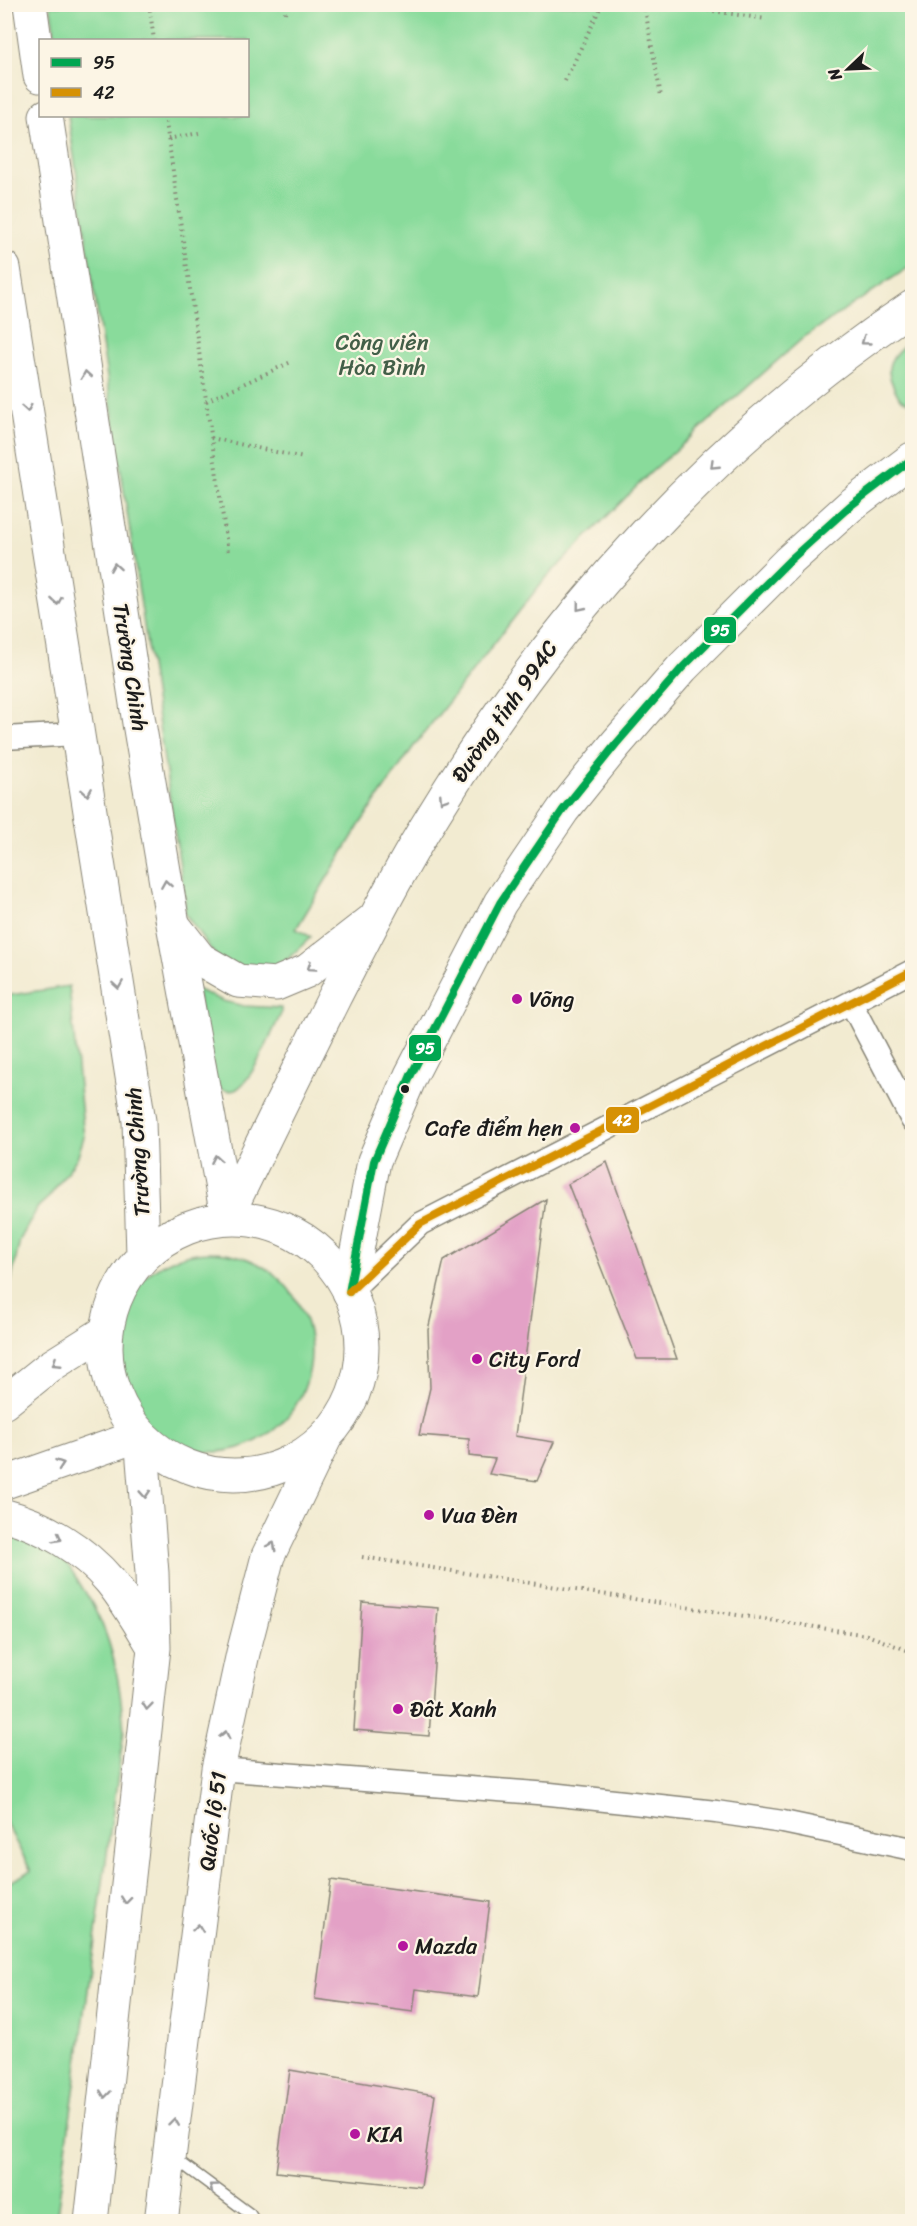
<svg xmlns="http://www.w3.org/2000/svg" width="917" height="2226" viewBox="0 0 917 2226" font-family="Sriracha,sans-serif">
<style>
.green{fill:#89db9b;stroke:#527c5c;stroke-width:1.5}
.building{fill:#e3a1c6}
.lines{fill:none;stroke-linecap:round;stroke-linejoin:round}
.lane-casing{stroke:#878476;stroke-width:13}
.street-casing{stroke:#878476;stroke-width:25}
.secondary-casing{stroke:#878476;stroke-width:34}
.primary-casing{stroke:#878476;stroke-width:35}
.highway-casing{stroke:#878476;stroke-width:35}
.path{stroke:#878476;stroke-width:4;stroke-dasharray:1.5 4.5;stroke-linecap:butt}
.lane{stroke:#fff;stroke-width:10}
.street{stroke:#fff;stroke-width:22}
.secondary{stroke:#fff;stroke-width:32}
.primary{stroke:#fff;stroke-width:33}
.highway{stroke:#fff;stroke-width:33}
.bus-1-casing{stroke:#fcf5e5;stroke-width:12}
.bus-2-casing{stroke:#fcf5e5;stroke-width:12}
.bus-1{stroke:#00a651;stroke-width:8}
.bus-2{stroke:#d69104;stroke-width:8}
.oneway{stroke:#999}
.poi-dot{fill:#b5179e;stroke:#fcf5e5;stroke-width:2}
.bus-dot{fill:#1c1c1c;stroke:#fcf5e5;stroke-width:2}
.labels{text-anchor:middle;stroke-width:4.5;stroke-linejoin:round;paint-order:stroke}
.park-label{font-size:22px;fill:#425f48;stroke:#fcf5e5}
.street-label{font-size:22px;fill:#1c1c1c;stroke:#fcf5e5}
.poi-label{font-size:22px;fill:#1c1c1c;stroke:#fcf5e5;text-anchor:start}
.line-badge{stroke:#fcf5e5;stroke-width:2}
.badge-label{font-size:16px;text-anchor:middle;font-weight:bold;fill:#fff}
</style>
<rect width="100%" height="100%" fill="#fcf5e5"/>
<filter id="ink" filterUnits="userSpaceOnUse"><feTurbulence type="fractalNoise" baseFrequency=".0167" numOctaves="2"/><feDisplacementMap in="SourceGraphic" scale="12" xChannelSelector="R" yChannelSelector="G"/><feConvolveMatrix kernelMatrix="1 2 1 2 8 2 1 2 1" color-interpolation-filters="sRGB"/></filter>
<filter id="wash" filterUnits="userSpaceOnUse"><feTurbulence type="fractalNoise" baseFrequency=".008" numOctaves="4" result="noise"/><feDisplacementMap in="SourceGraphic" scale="24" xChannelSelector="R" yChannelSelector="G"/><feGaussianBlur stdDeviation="1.35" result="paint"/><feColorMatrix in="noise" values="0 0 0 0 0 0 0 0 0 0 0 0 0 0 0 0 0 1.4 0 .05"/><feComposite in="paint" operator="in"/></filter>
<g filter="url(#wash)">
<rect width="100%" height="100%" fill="#f2ebd1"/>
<g class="green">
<polygon points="50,5 912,5 912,265 803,338 649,474 543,581 414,746 360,824 296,929 311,937 277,969 231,977 185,914 185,900 68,116 248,116 248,40 56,40"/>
<path d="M912 338V404L900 399C882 367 886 361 912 338Z"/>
<polygon points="69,986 84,1137 77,1158 49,1197 38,1207 20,1240 5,1309 5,996"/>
<path d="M196 989 223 1001 244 1006 281 1008V1014C272 1031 252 1083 235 1090 228 1092 223 1091 217 1087Z"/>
<circle cx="211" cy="1352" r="100"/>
<path d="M5 1535C25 1541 46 1546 63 1560 70 1566 75 1576 79 1583 111 1627 120 1677 124 1731L56 2221H5L4 1885 31 1871 5 1821Z"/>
</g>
<g id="blocks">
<g class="building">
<polygon points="607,1162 677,1359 637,1359 568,1184"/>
<polygon points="546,1199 515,1436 554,1442 537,1481 489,1474 495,1459 469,1456 469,1439 419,1435 430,1388 428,1330 444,1260"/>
<polygon points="362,1602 438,1608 429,1736 354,1730"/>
<polygon points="331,1880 490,1902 478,1997 416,1989 413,2012 315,1999"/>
<polygon points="290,2070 435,2095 421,2187 276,2172"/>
</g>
</g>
</g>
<g filter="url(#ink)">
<use href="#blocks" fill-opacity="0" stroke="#878476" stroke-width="1.5"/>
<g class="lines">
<defs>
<polyline id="lane" points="173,2157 250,2214 255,2222"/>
<g id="street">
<polyline points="4,738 77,734"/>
<polyline points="851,1003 912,1120"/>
<polyline points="349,1292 420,1224 912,971"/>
<polyline points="218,1769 550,1794 716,1812 783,1822 912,1849"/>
</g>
<g id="secondary">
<polyline points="4,1403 49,1367 106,1331"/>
<polyline points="4,1483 141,1435"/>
<path d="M4 1515C43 1525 84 1550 110 1581 127 1602 140 1625 154 1648"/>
</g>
<g id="primary">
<path d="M227 1216C262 1143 298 1070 334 998 366 936 397 873 434 814 556 614 716 437 912 307"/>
<polyline points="349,1292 374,1161 411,1075 500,903 529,860 563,810 616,744 682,668 789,561 850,506 912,459"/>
</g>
<g id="highway">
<polyline points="30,4 40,76"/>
<polyline points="46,116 139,723 173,924 227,1216"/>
<polyline points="4,268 139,1121 143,1255"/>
<polyline points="175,927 200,959 238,981 276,984 307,971 374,919"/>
<circle cx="234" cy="1347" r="128"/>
<polyline points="91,2222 154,1648 152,1573 141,1435"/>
<polyline points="161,2222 218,1769 243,1653 268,1556 326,1436"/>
</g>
</defs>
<use href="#lane" class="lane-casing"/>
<use href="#street" class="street-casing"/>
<use href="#secondary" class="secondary-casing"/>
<use href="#primary" class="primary-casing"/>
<use href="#highway" class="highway-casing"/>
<g class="path">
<polyline points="149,4 154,40"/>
<polyline points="644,4 661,96"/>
<polyline points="666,4 766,19"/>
<polyline points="285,13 286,4"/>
<polyline points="565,81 602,4"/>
<polyline points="165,116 228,552"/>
<polyline points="168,139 199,133"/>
<polyline points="206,401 291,362"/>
<polyline points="211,438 304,458"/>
<polyline points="362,1557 867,1635 912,1652"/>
</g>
<use href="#lane" class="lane"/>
<use href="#street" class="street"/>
<use href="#secondary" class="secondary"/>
<use href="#primary" class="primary"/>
<use href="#highway" class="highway"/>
<defs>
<polyline id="bus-1" points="349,1292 374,1161 411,1075 500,903 529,860 563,810 616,744 682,668 789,561 850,506 912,459"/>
<polyline id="bus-2" points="349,1292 420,1224 912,971"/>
</defs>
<use href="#bus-1" class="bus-1-casing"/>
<use href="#bus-2" class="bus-2-casing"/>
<use href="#bus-1" class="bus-1"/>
<use href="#bus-2" class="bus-2"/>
</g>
<defs><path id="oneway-chevron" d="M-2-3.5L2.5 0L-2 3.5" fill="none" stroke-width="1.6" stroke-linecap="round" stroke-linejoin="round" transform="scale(1.5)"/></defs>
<g class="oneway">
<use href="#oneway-chevron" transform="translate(865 341) rotate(144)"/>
<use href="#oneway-chevron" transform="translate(86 375) rotate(-99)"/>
<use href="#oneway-chevron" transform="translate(27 408) rotate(81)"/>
<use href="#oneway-chevron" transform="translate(714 465) rotate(136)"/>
<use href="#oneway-chevron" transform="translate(115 567) rotate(-99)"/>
<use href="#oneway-chevron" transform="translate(57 601) rotate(81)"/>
<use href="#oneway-chevron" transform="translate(580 607) rotate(129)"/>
<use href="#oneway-chevron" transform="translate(87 792) rotate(81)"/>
<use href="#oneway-chevron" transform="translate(443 799) rotate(123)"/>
<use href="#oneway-chevron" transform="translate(166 884) rotate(-99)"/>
<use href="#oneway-chevron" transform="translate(311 967) rotate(146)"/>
<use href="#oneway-chevron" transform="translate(118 985) rotate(81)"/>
<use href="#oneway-chevron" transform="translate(216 1159) rotate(-100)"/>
<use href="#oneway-chevron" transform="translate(56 1363) rotate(147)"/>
<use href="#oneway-chevron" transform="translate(60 1464) rotate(-19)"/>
<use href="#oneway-chevron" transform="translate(145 1494) rotate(86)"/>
<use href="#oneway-chevron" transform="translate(58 1538) rotate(28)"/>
<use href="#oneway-chevron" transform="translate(272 1546) rotate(-63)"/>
<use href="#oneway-chevron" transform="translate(147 1706) rotate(96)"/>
<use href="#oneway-chevron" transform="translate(225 1735) rotate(-78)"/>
<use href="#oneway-chevron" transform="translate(126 1900) rotate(96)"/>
<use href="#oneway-chevron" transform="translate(198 1928) rotate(-83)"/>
<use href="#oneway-chevron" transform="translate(105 2094) rotate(96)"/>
<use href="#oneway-chevron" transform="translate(174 2122) rotate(-83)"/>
<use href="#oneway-chevron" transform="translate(213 2187) rotate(-143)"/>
</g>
</g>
<g class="poi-dot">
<circle cx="517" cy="999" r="6"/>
<circle cx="575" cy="1128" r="6"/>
<circle cx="477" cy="1359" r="6"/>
<circle cx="429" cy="1515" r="6"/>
<circle cx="398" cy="1709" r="6"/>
<circle cx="403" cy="1946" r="6"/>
<circle cx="355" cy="2134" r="6"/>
</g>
<circle class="bus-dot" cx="405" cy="1089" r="5"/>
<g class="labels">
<g class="park-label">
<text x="382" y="350">Công viên<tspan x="382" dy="25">Hòa Bình</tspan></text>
</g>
<g class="street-label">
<text transform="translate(131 667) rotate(81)" y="8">Trường Chinh</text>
<text transform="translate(504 711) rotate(-55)" y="8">Đường tỉnh 994C</text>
<text transform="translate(137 1152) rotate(-94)" y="8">Trường Chinh</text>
<text transform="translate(212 1821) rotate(-83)" y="8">Quốc lộ 51</text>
</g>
<g class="poi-label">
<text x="529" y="1007">Võng</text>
<text x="563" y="1136" text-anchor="end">Cafe điểm hẹn</text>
<text x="489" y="1367">City Ford</text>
<text x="441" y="1523">Vua Đèn</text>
<text x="410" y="1717">Đât Xanh</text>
<text x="415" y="1954">Mazda</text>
<text x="367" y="2142">KIA</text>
</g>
</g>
<g class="line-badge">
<rect x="703" y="616" width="34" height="28" rx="6" fill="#00a651"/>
<rect x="408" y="1034" width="34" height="28" rx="6" fill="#00a651"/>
<rect x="605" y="1106" width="35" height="28" rx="6" fill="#d69104"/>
</g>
<g class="badge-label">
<text x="720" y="636">95</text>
<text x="425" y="1054">95</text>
<text x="622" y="1126">42</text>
</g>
<rect width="917" height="2226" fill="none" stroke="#fcf5e5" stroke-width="24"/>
<rect x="39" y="39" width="210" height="78" fill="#fcf5e5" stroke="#a29e95" stroke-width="1.5"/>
<rect x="51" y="58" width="30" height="9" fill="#00a651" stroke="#a29e95" stroke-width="1.5"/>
<text x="93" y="69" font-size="18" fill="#1c1c1c">95</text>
<rect x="51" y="88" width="30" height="9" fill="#d69104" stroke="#a29e95" stroke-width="1.5"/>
<text x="93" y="99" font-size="18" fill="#1c1c1c">42</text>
<g transform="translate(848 69) rotate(247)" stroke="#fcf5e5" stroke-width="4.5" paint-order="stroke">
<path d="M0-4.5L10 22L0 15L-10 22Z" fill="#1c1c1c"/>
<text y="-9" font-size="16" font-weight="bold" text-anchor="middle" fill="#1c1c1c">N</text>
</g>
</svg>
